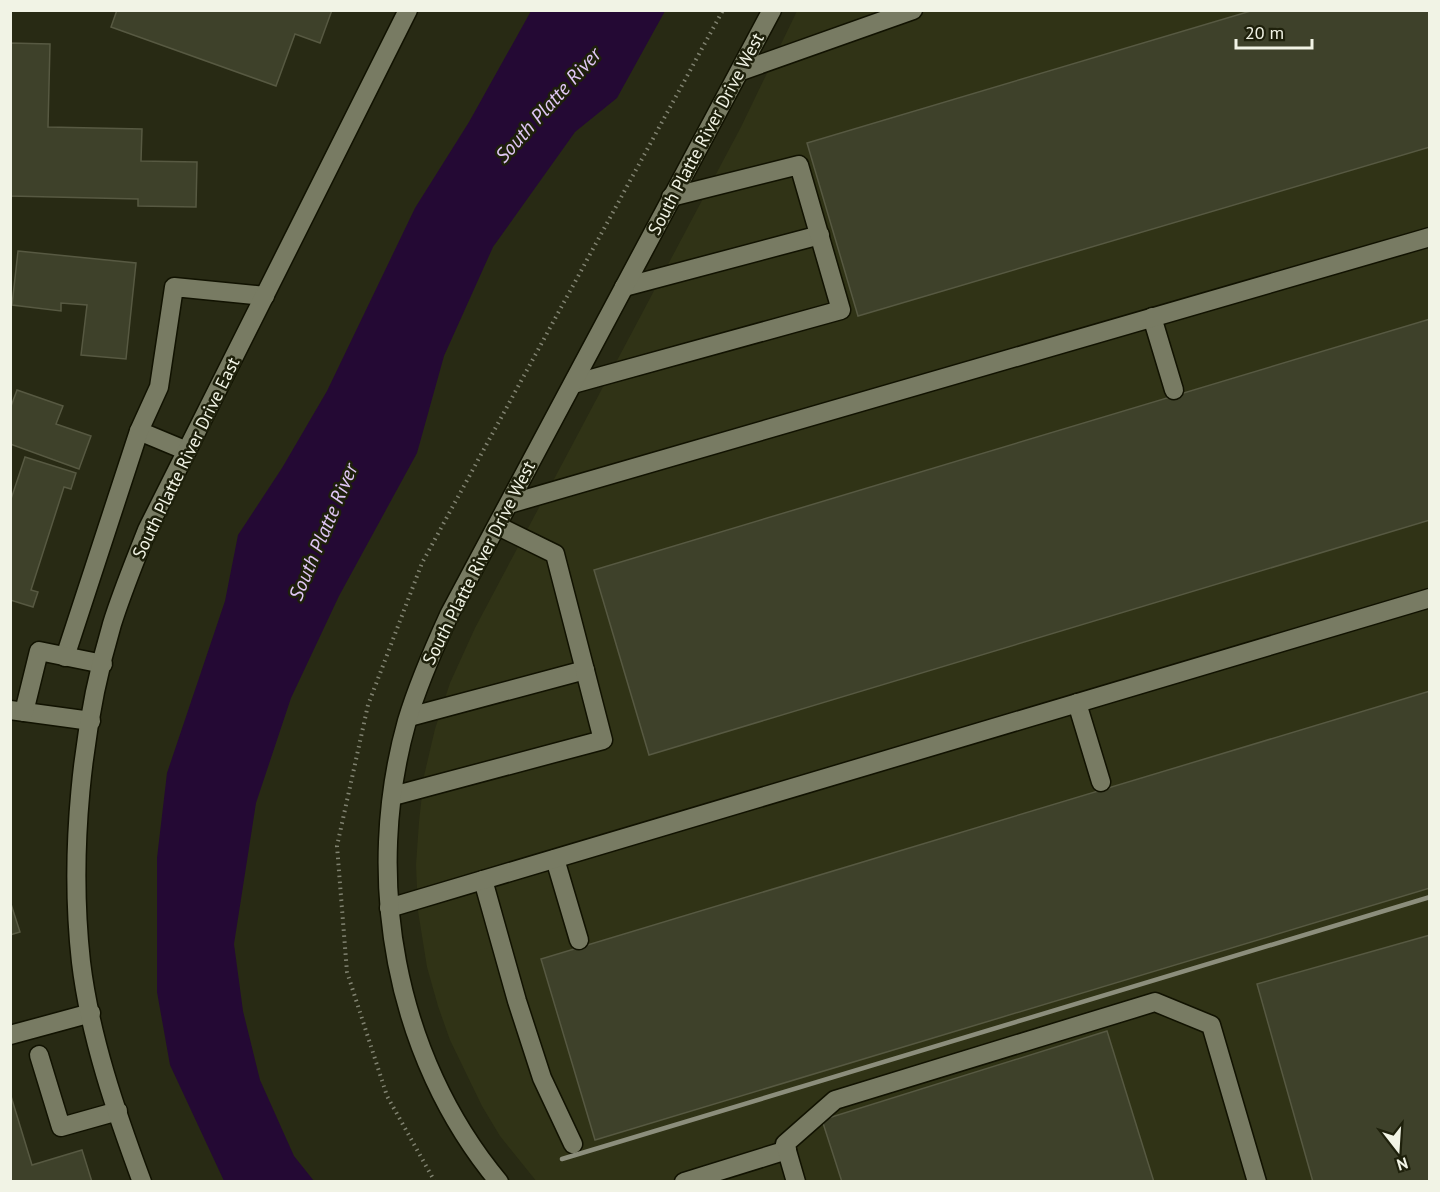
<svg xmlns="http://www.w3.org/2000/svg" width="1440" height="1192" viewBox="0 0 1440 1192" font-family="'PT Sans',sans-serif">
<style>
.built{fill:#303316}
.water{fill:#240934}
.building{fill:#3e412a;stroke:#575942;stroke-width:1.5}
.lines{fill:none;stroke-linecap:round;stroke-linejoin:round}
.minor-casing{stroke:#111201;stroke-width:21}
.path{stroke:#818371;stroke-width:4;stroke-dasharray:1.5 4.5;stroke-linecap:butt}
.minor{stroke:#787b63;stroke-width:18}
.rail{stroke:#8c8e7c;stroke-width:4.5}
.labels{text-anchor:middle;stroke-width:5;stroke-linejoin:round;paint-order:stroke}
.street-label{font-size:18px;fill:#f1f3e5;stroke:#1e200b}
.water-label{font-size:20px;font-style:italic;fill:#e0c7f5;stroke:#1e200b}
</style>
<rect width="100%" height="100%" fill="#282a14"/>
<polygon class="built" points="797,11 1429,11 1429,1181 537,1182 500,1136 482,1106 450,1040 438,1006 427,967 418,911 416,865 419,822 424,776 435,729 450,683 475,628 741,127"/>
<polygon class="water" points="531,11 665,11 617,98 575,132 493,247 444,356 417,453 339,596 291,698 256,803 234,944 243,1011 260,1080 294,1156 314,1181 224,1181 170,1065 157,992 157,858 167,773 225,601 238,535 282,468 327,391 415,208 469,122"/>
<g class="building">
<polygon points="117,10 332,10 320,43 295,34 276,86 111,27"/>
<polygon points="1254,10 1430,10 1430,147 858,316 807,143"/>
<polygon points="10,43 50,44 48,127 142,129 141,161 197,162 196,207 138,206 138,199 10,196"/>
<polygon points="18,251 136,263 126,359 81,355 87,305 61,303 61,311 12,305"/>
<polygon points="1430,319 1430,520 649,755 594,570"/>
<polygon points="17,390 63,406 56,424 91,436 79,469 10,444 10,409"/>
<polygon points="25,457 76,473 71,489 64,487 31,590 38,592 33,607 10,600 10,502"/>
<polygon points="1430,691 1430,888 595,1140 541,959"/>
<polygon points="10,901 20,932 10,935"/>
<polygon points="1430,935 1430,1182 1313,1182 1257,984"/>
<polygon points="1107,1031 1154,1182 842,1182 822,1120"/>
<polygon points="10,1093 32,1165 82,1150 92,1182 10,1182"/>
</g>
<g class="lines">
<defs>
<g id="minor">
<polyline points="741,71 913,10"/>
<polyline points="624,287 820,235"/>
<polyline points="1152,317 1174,390"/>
<polyline points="573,384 841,310 799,165 671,197"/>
<polyline points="139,431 187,451"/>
<polyline points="509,504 1430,237"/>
<polyline points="65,657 139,431 159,387 174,287 265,296"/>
<polyline points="1077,703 1101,782"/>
<polyline points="10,710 91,721"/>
<polyline points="24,712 39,651 103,664"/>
<polyline points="409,717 585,670"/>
<polyline points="393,796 603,740 555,554 498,526"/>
<polyline points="555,859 579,940"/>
<polyline points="483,880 517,1001 542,1078 573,1144"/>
<polyline points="389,908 1430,598"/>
<polyline points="10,1035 91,1013"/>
<polyline points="39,1055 61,1127 118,1111"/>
<path d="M142 1182C116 1112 90 1037 81 962 69 854 81 728 112 624 122 592 135 561 147 530L408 10"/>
<path d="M499 1182C394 1056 363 877 407 721 418 684 433 650 449 615L772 10"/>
<polyline points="684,1182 787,1150"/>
<polyline points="796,1182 785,1144 835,1100 1155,1002 1211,1025 1257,1182"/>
</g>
</defs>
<use href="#minor" class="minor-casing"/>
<polyline class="path" points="435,1182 387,1096 347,972 337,846 368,705 422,563 723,10"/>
<use href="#minor" class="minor"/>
<polyline class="rail" points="562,1159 1430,897"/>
</g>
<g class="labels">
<g class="street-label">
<text transform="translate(706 134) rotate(-62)" y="6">South Platte River Drive West</text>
<text transform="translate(186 458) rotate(-64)" y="6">South Platte River Drive East</text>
<text transform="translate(479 563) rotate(-63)" y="6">South Platte River Drive West</text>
</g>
<g class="water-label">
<text transform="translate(548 105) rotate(-48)" y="7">South Platte River</text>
<text transform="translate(323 532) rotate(-67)" y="7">South Platte River</text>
</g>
</g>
<rect width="1440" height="1192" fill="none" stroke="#f1f3e5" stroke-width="24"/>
<g transform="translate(1398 1150) rotate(163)" stroke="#1e200b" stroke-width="4.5" paint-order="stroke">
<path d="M0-4.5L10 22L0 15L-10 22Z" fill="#f1f3e5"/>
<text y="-9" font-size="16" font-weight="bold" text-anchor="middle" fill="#f1f3e5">N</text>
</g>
<path d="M1236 39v9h76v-9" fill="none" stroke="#f1f3e5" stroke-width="3"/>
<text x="1245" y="39" font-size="18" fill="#f1f3e5" stroke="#1e200b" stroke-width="4.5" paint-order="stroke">20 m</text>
</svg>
